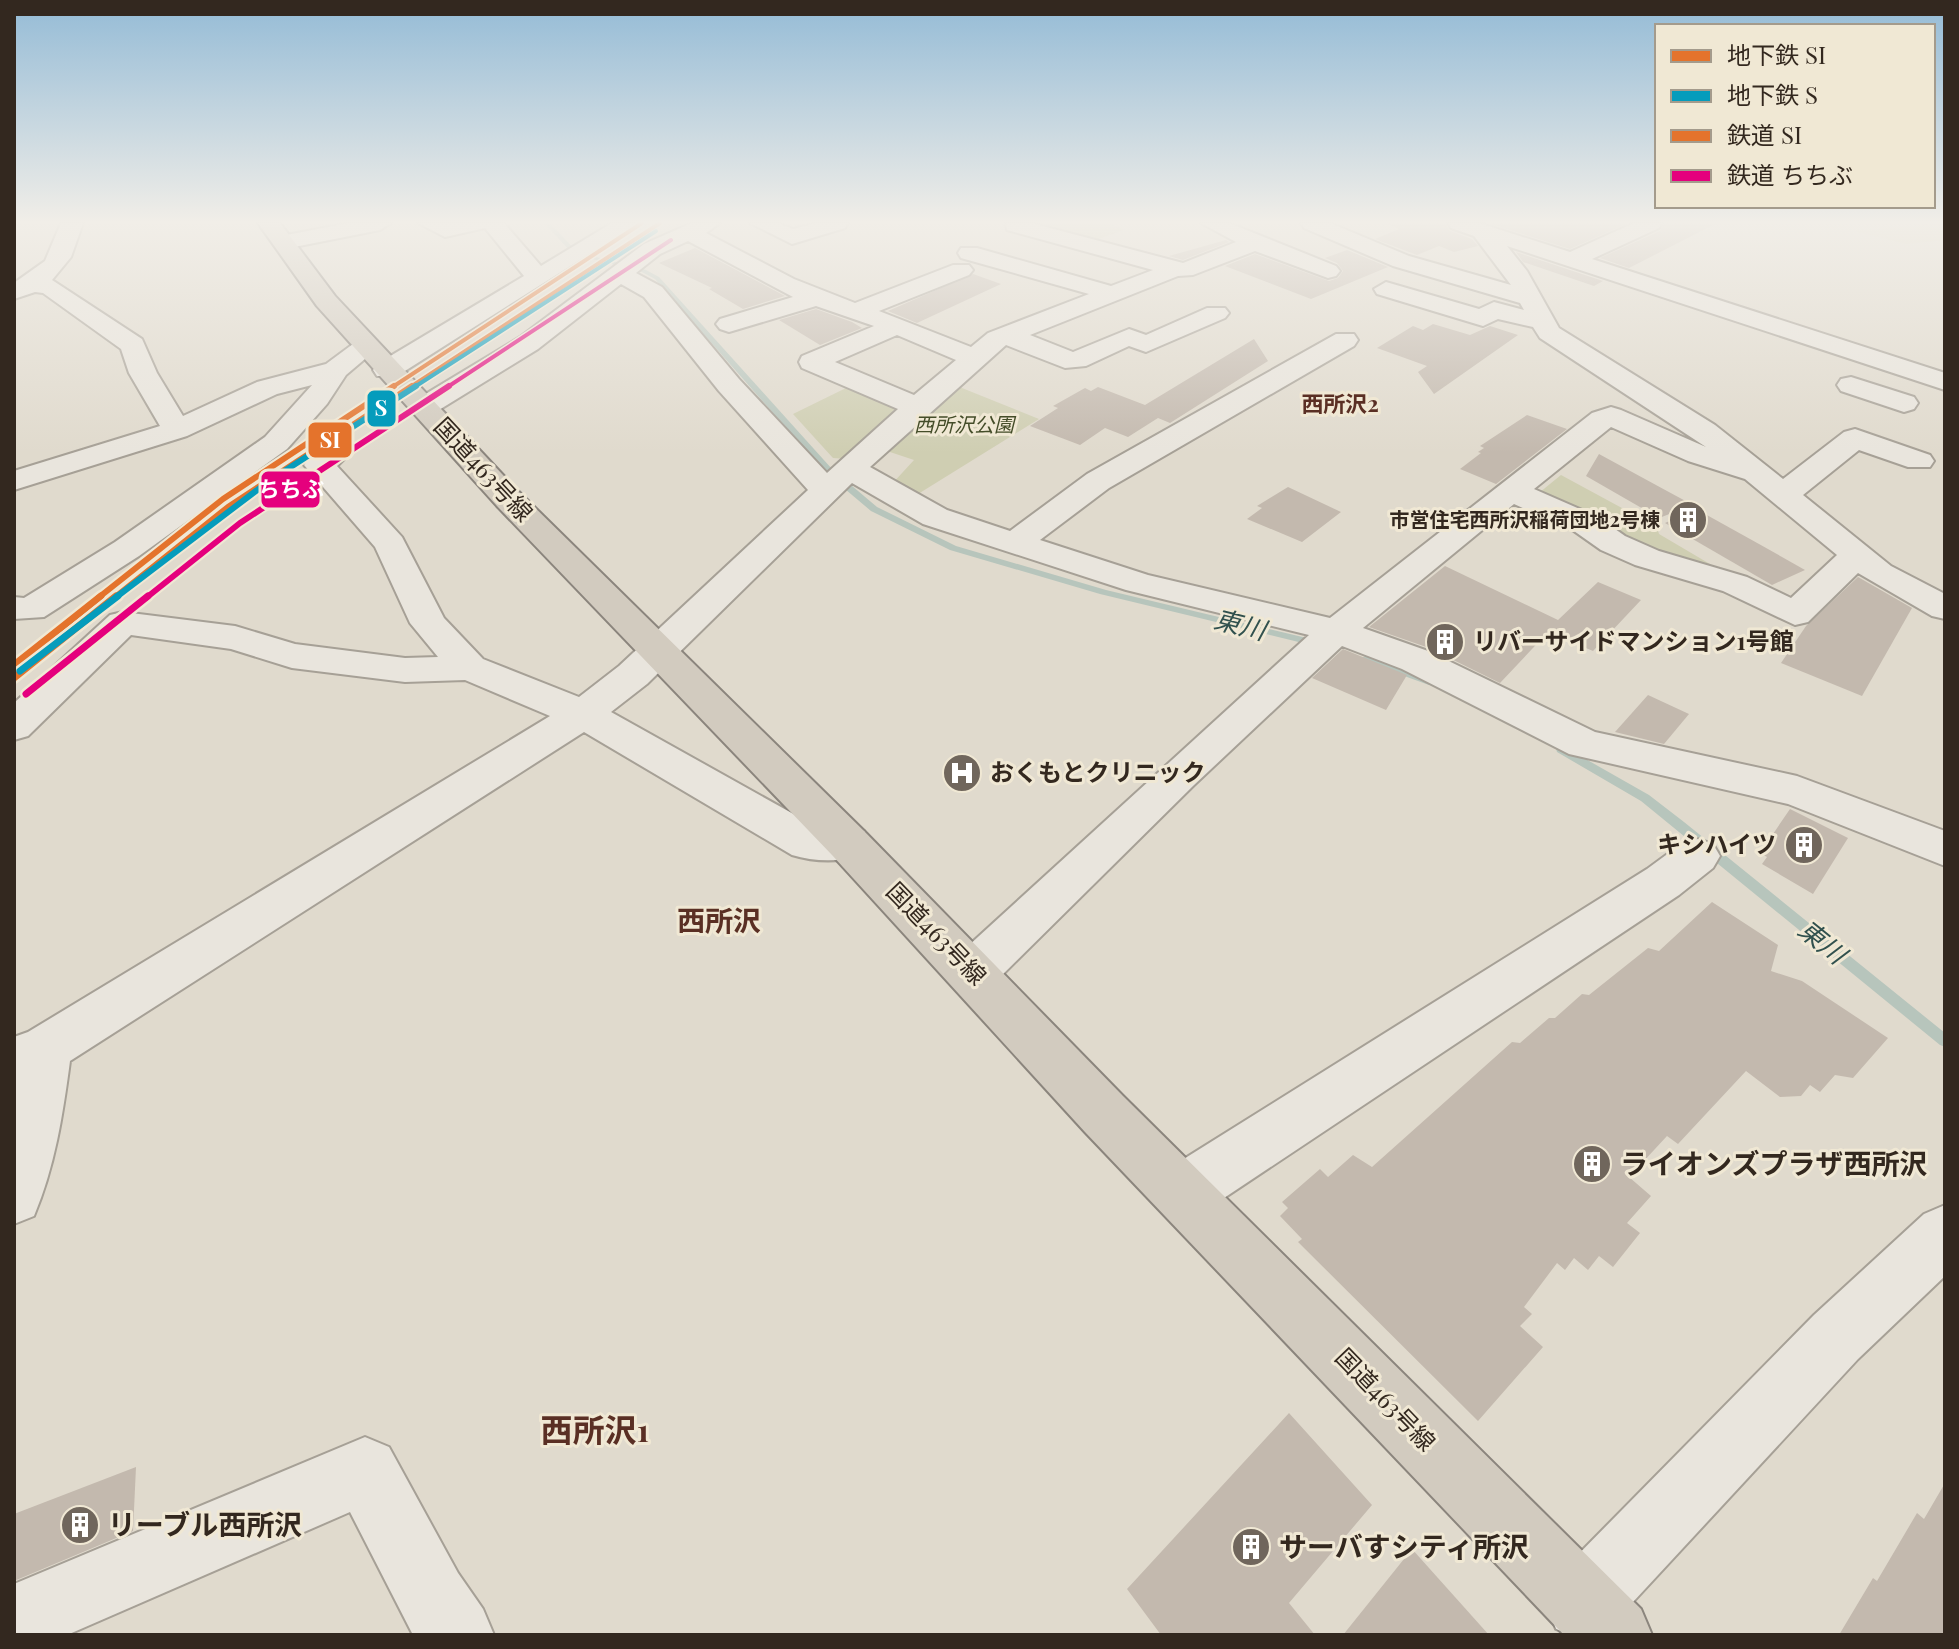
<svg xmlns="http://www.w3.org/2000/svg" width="1959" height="1649" viewBox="0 0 1959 1649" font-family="'Playfair Display','Noto Sans JP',serif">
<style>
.farmland{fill:#ded7bf}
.green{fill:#cfceb2}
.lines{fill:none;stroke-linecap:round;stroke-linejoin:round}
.stream{fill:#b7c5bc;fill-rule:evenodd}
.building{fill:#c3b9ae}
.minor-casing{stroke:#a6a096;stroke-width:4}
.highway-casing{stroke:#8b857d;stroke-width:4}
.minor{fill:#e9e5dd;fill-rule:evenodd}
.highway{fill:#d2cbbf;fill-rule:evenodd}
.rail-1-far2-casing{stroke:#f0e8d4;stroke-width:7}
.rail-1-far1-casing{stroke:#f0e8d4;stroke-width:10}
.rail-1-casing{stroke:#f0e8d4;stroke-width:12}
.rail-2-far2-casing{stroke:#f0e8d4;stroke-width:7}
.rail-2-far1-casing{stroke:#f0e8d4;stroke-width:10}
.rail-2-casing{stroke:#f0e8d4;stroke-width:12}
.rail-1-far2{stroke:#e4732c;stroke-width:4}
.rail-1-far1{stroke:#e4732c;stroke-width:6}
.rail-1{stroke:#e4732c;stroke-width:7}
.rail-2-far2{stroke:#e5007d;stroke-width:4}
.rail-2-far1{stroke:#e5007d;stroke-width:6}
.rail-2{stroke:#e5007d;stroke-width:7}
.metro-1-far2-casing{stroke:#f0e8d4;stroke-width:7}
.metro-1-far1-casing{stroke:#f0e8d4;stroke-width:10}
.metro-1-casing{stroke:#f0e8d4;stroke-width:12}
.metro-2-far2-casing{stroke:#f0e8d4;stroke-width:7}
.metro-2-far1-casing{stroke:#f0e8d4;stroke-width:10}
.metro-2-casing{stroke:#f0e8d4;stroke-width:12}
.metro-1-far2{stroke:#e4732c;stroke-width:4}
.metro-1-far1{stroke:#e4732c;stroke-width:6}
.metro-1{stroke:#e4732c;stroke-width:7}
.metro-2-far2{stroke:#059cbc;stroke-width:4}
.metro-2-far1{stroke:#059cbc;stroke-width:6}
.metro-2{stroke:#059cbc;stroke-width:7}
.labels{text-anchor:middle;stroke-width:6;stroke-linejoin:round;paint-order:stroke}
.far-park-label{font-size:20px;font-style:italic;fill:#444d29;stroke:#f0e8d4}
.far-poi-label{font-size:20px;font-weight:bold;fill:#33281f;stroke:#f0e8d4;text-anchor:end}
.far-neighbourhood-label{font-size:22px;font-weight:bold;fill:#5a2f24;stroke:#f0e8d4}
.street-label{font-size:24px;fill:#33281f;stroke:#f0e8d4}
.poi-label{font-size:24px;font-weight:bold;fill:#33281f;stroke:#f0e8d4;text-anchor:start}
.water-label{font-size:26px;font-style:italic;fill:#31514e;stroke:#f0e8d4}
.quarter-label{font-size:28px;font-weight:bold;fill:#5a2f24;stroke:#f0e8d4}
.near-poi-label{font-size:28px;font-weight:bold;fill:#33281f;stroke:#f0e8d4;text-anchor:start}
.near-neighbourhood-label{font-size:32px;font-weight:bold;fill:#5a2f24;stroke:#f0e8d4}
.line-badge{stroke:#f0e8d4;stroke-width:3}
.badge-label{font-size:22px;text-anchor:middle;font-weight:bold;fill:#fff}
</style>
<rect width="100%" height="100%" fill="#e0dacd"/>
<polygon class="farmland" points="1945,223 1945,240 1906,244 1854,231"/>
<g class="green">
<polygon points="1026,223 1109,223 1124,230 1087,243 1022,224"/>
<polygon points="957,386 1039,419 910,499 891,485 914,460 884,450"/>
<polygon points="846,388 855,388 898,405 892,412 899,414 847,459 833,458 793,414"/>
<polygon points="1561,475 1657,527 1659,534 1732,577 1654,555 1534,497"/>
</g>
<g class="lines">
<g class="stream">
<polygon points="544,223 550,223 577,252 646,270 659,277 832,469 877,507 956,546 1106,590 1315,640 1320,643 1315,646 1100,594 950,550 871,511 826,473 655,279 642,272 573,254"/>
<polygon points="1366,656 1435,681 1437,683 1435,685 1429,685 1363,661 1361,659 1363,657"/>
<polygon points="1561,745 1649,795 1684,822 1945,1033 1945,1047 1940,1045 1641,801 1557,752 1556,749"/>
</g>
</g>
<g class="building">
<polygon points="1385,223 1445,223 1450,231 1472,239 1478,246 1454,252 1439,246 1417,255 1375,239 1399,229"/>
<polygon points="1488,223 1628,223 1570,249"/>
<polygon points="1665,223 1717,223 1629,268 1600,258 1660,231"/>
<polygon points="1226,240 1229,242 1183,260 1169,256"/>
<polygon points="695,248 785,296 743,309 709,289 712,288 659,263"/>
<polygon points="1347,250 1388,267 1311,299 1225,266 1255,254 1329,281 1338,278 1343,271 1337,263 1325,258"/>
<polygon points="1516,252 1603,281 1594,286 1523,262"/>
<polygon points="973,274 1001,284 917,323 888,311"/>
<polygon points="816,309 852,322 862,328 820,345 779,320"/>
<polygon points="1433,324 1470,335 1490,326 1518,335 1434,394 1418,372 1427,366 1377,348 1413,326 1423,330"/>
<polygon points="1254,339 1268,361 1170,423 1158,418 1128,437 1105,428 1080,445 1030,426 1058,408 1053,406 1085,388 1091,391 1098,387 1145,405"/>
<polygon points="1527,415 1567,429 1496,484 1460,469 1481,453 1478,452 1484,448 1480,446"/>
<polygon points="1599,454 1667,491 1693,505 1659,518 1586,476"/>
<polygon points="1288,487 1341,512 1302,542 1247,519 1262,508 1257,506"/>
<polygon points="1696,509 1759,544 1805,570 1772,585 1665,523"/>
<polygon points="1445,566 1558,620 1598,582 1641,600 1593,651 1548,632 1500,683 1429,648 1369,627"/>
<polygon points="1858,577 1912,608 1862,696 1781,663 1806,626"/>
<polygon points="1343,649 1407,675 1386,710 1312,678"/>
<polygon points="1648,695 1689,714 1664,744 1615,732"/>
<polygon points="1790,809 1848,838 1813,894 1762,864 1767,857 1760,853"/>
<polygon points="1712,902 1778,945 1771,971 1802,981 1888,1038 1853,1078 1835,1075 1820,1092 1810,1085 1801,1096 1780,1097 1746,1071 1678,1144 1667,1136 1629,1177 1651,1196 1627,1223 1640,1233 1613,1267 1599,1256 1588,1270 1574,1258 1565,1270 1557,1263 1524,1307 1532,1314 1520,1326 1543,1347 1478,1421 1298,1242 1302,1239 1280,1216 1288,1208 1282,1202 1320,1169 1328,1177 1353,1155 1372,1167 1512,1042 1520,1043 1549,1018 1555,1018 1582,994 1589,995 1648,948 1659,951"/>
<polygon points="1289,1413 1372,1505 1289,1603 1315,1635 1161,1635 1127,1589"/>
<polygon points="136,1467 133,1531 14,1581 14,1514"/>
<polygon points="1945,1483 1945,1635 1839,1635 1873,1578 1877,1581 1917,1513 1924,1519"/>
<polygon points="1412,1549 1489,1635 1343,1635"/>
</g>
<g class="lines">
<defs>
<g id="minor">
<polygon points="61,223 83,223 71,257 52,280 142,339 157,373 183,416 257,382 326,364 357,341 375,341 379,347 346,375 327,404 287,449 139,556 44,617 14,619 14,597 24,598 115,542 265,437 312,385 277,394 187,436 14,490 14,471 160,426 129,373 121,349 43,293 35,292 14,299 14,283 45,261"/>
<polygon points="349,223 391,223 380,230 284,249 273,242 276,237"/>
<polygon points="418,223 504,223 541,266 612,223 638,223 397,376 377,376 373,370 377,364 524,276 485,228 445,237"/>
<path d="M692 223H720L706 233 794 279 855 303 953 265H969L973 270 969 275 879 311 971 347 988 333 1089 294 961 258 958 253 961 248H977L1111 286 1153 270 1007 230 1006 223H1031L1183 263 1236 242 1201 223H1229L1336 266 1340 271 1336 276 1328 278 1255 251 1193 275 1178 276 1030 335 1073 352 1129 329 1146 335 1207 308H1225L1229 313 1225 318 1146 352 1129 346 1086 366 1065 368 1006 345 870 467 947 510 1010 531 1087 474 1336 334H1354L1358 340 1354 346 1109 488 1040 540 1148 575 1330 618 1592 413 1611 407 1621 410 1706 447 1540 338 1533 327 1498 319 1483 326 1377 294 1374 289 1386 282 1479 309 1494 302 1524 310 1520 303 1393 266 1304 228 1301 223H1330L1409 256 1511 285 1474 236 1451 228 1448 223H1479L1570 252 1634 223H1662L1659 228 1592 259 1945 373V390L1507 246 1527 271 1559 328 1715 425 1783 479 1844 432 1855 429 1930 455 1934 461 1930 467H1908L1859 450 1803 495 1891 566 1945 594V619L1932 616 1858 573 1808 622 1795 625 1723 591 1635 565 1601 550 1574 531 1514 504 1363 628 1428 651 1595 732 1797 776 1945 831V866L1788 804 1569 754 1402 669 1342 646 1193 786 990 987 973 993 956 987 948 972 956 957 1309 635 1126 590 923 524 852 483 647 684 611 712 815 826H848L864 831 870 843 864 855C841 862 815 862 792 855L584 732 70 1061C63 1114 55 1166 34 1216L14 1224V1037L28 1032 550 716 465 680 405 682 292 668 231 649 131 635 28 736 14 740V703L110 615 123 612 235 626 295 644 405 658 438 657 410 623 375 547 304 465C314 450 330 439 349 444L353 450 337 466 402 537 444 618 483 659 579 697 619 666 808 490 719 391 644 297 621 284 538 349 434 413H414L410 407 414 401 520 337 644 244ZM688 241 793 297 720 319 716 324 720 329 729 332 816 306 874 326 802 356 799 362 802 368 898 409 827 473 739 379 662 287 636 273 660 254ZM897 335 956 360 914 395 835 362ZM1611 427 1688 461 1745 479 1837 555 1791 598 1747 577 1659 551 1625 536 1598 517 1534 489Z"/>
<polygon points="750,223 778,223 793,229 816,223 848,223 845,228 792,244"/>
<polygon points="1851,377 1914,397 1918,403 1914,409 1904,412 1841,391 1837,385 1841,379"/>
<polygon points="1697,839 1713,844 1720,856 1713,868 1679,895 1203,1212 1183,1220 1163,1212 1154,1192 1163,1172 1647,869 1681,844"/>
<path d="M1945 1205V1276L1858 1359 1608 1629C1589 1637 1575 1637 1556 1629L1546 1603 1556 1577 1814 1315 1924 1214Z"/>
<polygon points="365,1437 389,1447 458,1573 483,1609 494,1635 413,1635 350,1512 67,1635 14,1635 14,1584"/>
</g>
<polygon id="highway" points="258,223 280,223 335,296 519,492 864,831 1123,1096 1641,1609 1652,1635 1564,1635 1085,1132 832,855 497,506 317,306"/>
</defs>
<use href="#minor" class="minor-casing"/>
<use href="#highway" class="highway-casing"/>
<use href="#minor" class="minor"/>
<use href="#highway" class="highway"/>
<defs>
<polyline id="rail-1-far2" points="391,388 642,223"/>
<polyline id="rail-1-far1" points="98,598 223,499 394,386"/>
<polyline id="rail-1" points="14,665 101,596"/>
<polyline id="rail-2-far2" points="446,388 671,240"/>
<polyline id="rail-2-far1" points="146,598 240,523 449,386"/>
<polyline id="rail-2" points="26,694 148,596"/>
</defs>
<use href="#rail-1-far2" class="rail-1-far2-casing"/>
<use href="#rail-1-far1" class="rail-1-far1-casing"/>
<use href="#rail-1" class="rail-1-casing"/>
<use href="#rail-2-far2" class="rail-2-far2-casing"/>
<use href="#rail-2-far1" class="rail-2-far1-casing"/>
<use href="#rail-2" class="rail-2-casing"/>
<use href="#rail-1-far2" class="rail-1-far2"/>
<use href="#rail-1-far1" class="rail-1-far1"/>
<use href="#rail-1" class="rail-1"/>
<use href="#rail-2-far2" class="rail-2-far2"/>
<use href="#rail-2-far1" class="rail-2-far1"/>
<use href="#rail-2" class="rail-2"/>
<defs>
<polyline id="metro-1-far2" points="409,388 660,223"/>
<polyline id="metro-1-far1" points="114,598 228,507 412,386"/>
<polyline id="metro-1" points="14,678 116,596"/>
<polyline id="metro-2-far2" points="413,388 656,231"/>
<polyline id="metro-2-far1" points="115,598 269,481 416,386"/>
<polyline id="metro-2" points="20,671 118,596"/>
</defs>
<use href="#metro-1-far2" class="metro-1-far2-casing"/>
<use href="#metro-1-far1" class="metro-1-far1-casing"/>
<use href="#metro-1" class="metro-1-casing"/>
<use href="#metro-2-far2" class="metro-2-far2-casing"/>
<use href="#metro-2-far1" class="metro-2-far1-casing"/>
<use href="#metro-2" class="metro-2-casing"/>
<use href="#metro-1-far2" class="metro-1-far2"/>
<use href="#metro-1-far1" class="metro-1-far1"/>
<use href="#metro-1" class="metro-1"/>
<use href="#metro-2-far2" class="metro-2-far2"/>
<use href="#metro-2-far1" class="metro-2-far1"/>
<use href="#metro-2" class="metro-2"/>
</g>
<linearGradient id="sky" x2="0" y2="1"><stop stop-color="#94bbd6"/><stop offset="0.49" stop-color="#f1eee8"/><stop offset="1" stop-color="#f1eee8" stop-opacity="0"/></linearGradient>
<rect width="1959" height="453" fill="url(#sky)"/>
<defs>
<symbol id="building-disc" viewBox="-11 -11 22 22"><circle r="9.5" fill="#70665c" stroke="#f0e8d4"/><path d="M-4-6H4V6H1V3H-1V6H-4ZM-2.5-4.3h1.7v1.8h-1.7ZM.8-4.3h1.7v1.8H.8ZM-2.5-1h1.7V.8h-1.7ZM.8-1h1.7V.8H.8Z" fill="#fff"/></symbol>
<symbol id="hospital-disc" viewBox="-11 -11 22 22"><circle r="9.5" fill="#70665c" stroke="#f0e8d4"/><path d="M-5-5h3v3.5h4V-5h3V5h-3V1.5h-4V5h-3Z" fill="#fff"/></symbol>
</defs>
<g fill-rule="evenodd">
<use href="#building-disc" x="1666" y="498" width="44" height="44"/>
<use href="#building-disc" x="1423" y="620" width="44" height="44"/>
<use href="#hospital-disc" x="940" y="751" width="44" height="44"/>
<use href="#building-disc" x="1782" y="823" width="44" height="44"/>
<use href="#building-disc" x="1570" y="1142" width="44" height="44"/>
<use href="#building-disc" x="58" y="1503" width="44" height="44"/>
<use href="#building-disc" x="1229" y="1525" width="44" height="44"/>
</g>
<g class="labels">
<g class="far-park-label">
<text x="964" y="432">西所沢公園</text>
</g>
<g class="far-poi-label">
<text x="1660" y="527">市営住宅西所沢稲荷団地2号棟</text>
</g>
<g class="far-neighbourhood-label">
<text x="1340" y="412">西所沢2</text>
</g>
<g class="street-label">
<text transform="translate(483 470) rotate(47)" y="8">国道463号線</text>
<text transform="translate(936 934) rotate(46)" y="8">国道463号線</text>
<text transform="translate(1385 1400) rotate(46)" y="8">国道463号線</text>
</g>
<g class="poi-label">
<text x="1473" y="650">リバーサイドマンション1号館</text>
<text x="990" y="781">おくもとクリニック</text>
<text x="1776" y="853" text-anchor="end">キシハイツ</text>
</g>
<g class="water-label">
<text transform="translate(1240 625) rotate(14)" y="9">東川</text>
<text transform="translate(1822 942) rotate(39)" y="9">東川</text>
</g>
<g class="quarter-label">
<text x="719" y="931">西所沢</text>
</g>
<g class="near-poi-label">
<text x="1620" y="1174">ライオンズプラザ西所沢</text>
<text x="108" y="1535">リーブル西所沢</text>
<text x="1279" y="1557">サーバすシティ所沢</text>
</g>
<g class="near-neighbourhood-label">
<text x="595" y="1442">西所沢1</text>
</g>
</g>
<g class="line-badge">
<rect x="366" y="389" width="31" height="39" rx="8" fill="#059cbc"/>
<rect x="307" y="421" width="46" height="38" rx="8" fill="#e4732c"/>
<rect x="260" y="470" width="61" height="39" rx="8" fill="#e5007d"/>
</g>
<g class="badge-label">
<text x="381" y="416">S</text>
<text x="330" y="448">SI</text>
<text x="291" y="497">ちちぶ</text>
</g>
<rect width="1959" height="1649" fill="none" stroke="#33281f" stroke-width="32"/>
<rect x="1655" y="24" width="280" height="184" fill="#f0e8d4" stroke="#a49b8c" stroke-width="2"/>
<rect x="1671" y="50" width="40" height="12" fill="#e4732c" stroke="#a49b8c" stroke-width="2"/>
<text x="1727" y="64" font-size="24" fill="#33281f">地下鉄 SI</text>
<rect x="1671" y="90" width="40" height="12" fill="#059cbc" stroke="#a49b8c" stroke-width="2"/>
<text x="1727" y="104" font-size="24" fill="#33281f">地下鉄 S</text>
<rect x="1671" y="130" width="40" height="12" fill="#e4732c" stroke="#a49b8c" stroke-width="2"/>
<text x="1727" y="144" font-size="24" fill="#33281f">鉄道 SI</text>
<rect x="1671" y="170" width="40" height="12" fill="#e5007d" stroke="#a49b8c" stroke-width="2"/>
<text x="1727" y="184" font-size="24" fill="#33281f">鉄道 ちちぶ</text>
</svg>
